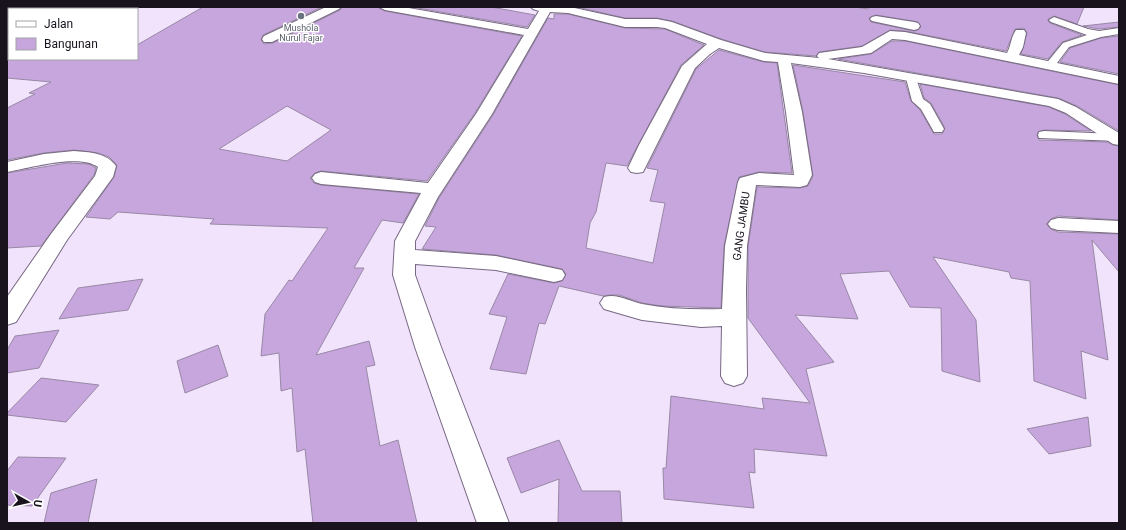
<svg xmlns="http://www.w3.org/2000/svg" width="1126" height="530" viewBox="0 0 1126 530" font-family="Roboto,sans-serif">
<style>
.building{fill:#c6a6dc;stroke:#9888a5;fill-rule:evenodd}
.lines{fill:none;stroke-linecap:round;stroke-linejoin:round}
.lane-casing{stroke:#776883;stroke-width:2}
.street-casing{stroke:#776883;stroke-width:2}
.lane{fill:#fff;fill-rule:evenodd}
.street{fill:#fff;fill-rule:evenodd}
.worship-dot{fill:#6b7280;stroke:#fff;stroke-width:1.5}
.labels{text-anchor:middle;stroke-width:3;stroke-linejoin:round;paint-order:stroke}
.far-worship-label{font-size:9px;fill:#5b616d;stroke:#fff}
.street-label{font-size:11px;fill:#19131e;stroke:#fff}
</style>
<rect width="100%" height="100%" fill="#f2e3fd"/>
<g class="building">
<path d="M203 7H322L263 35 261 40 264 44 273 43 340 10 342 7H378L385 11 522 36 475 113 427 181 321 171 315 173 310 178 314 183 321 185 419 194 403 223 382 220 354 268H364L316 355 369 341 375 365 366 367 380 446 398 440 417 523H313L305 449 297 452 292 388 281 391 279 353 261 356 265 314 289 280 292 281 328 228 210 224 214 219 118 212 110 219 86 217 114 177 117 165 109 157 98 153 74 150 44 153 7 160V108L35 94 29 93 51 82 7 78V59H137V45ZM287 106 331 130 287 161 219 149Z"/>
<polygon points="412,7 491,7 535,15 527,27"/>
<path d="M577 7H855L868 9 870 7H1084L1077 24 1054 16 1048 19V21L1050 23 1082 35 1062 42 1048 59 1021 54 1027 33 1024 28 1015 29 1006 51 905 31 890 30 862 46 819 52 816 56 765 52 721 39 672 21 657 18H625ZM876 15 918 22 921 27 918 30 914 31 871 22 869 18Z"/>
<polygon points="554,14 568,14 625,28 665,29 704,45 681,65 627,166 606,163 596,212 590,223 586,248 653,263 665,203 650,201 658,170 647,168 696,69 719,50 764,62 777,63 792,173 759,172 739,177 724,246 721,308 662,306 642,303 619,295 609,295 603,296 559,286 545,324 539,323 526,374 490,369 507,317 489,314 508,274 554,283 562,281 566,274 562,269 496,255 422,249 436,227 425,226 439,198 493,115 548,18 554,19"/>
<polygon points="1119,22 1119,27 1099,29 1083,26"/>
<polygon points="1119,36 1119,74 1060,62 1070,48 1101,38"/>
<polygon points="892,41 905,41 1119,85 1119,131 1077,106 1058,98 838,59 871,54"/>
<polygon points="793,65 905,82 911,101 920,110 934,134 942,134 945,128 931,103 924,98 920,84 1049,107 1065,114 1091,131 1044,130 1038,132 1037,135 1039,140 1107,142 1113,145 1119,146 1119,220 1058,216 1051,219 1046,224 1051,229 1058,232 1119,234 1119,272 1092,240 1108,360 1081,351 1086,399 1034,381 1030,281 1011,278 1009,272 933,257 976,320 980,382 942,371 941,308 910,307 889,271 840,274 858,319 795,315 834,362 806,369 827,456 754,449 755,473 749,472 754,508 664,499 663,468 666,468 671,396 764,409 762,398 810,403 748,318 748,246 757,187 800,188 808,186 813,176 803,112"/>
<polygon points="67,163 89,164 96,168 94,175 41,246 7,248 7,173"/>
<polygon points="143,279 128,310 59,319 78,288"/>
<polygon points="59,330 39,368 7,373 7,350 15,336"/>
<polygon points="218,345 228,376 185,393 177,361"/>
<polygon points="41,378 99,385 66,422 7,415 7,413"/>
<polygon points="1088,417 1091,446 1049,454 1027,429"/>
<polygon points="559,440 582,491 620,491 622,523 558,523 559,479 521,493 507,458"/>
<polygon points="18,457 66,458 32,506 7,505 7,471"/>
<polygon points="97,479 88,523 44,523 51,493"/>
</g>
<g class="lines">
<defs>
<g id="lane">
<polygon points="1054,17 1088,29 1099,31 1119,28 1119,34 1101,37 1069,47 1054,67 1046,67 1045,65 1063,43 1087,35 1051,22 1049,20"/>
<polygon points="911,75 916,78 923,99 930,104 944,129 942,132 934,132 921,109 912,101 906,78"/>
<polygon points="1044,131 1116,134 1119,135 1119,141 1039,138 1038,135 1039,132"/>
</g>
<g id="street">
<polygon points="326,7 341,7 339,9 272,42 264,42 262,39 264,36"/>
<path d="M379 7H403L528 29 539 11 533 9 531 7H570L625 19H657L672 22 721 40 765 53 819 58 817 56 819 53 862 47 890 31 905 32 1007 53C1011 46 1011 37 1016 30H1024L1026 33 1023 47 1019 55 1119 76V84L905 40 892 39 871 53 828 59 1058 99 1076 107 1119 133V145L1113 144 1066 113 1049 106 864 73 791 63 802 112 812 175 807 185 800 187 756 185 747 246 746 290 747 376 743 383 734 386 725 383 721 376 722 326 701 327 642 320 604 309 600 303 604 297C617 293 629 301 642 304 668 309 696 310 722 309L725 246 738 182 740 178 759 173 794 175 786 112 778 62 764 61 719 48 710 54 695 68 643 172 637 173 631 172 628 168 639 145 682 66 707 44 665 28 657 27H625L568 13 550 12 492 114 438 197 415 241V250L496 256 562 270 565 275 562 280 554 282 496 270 415 264V275L441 347 509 523H477L415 347 393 275 395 241 421 193 321 184 315 182 312 178 315 174 321 172 428 183 476 114 524 35 385 10Z"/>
<polygon points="876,16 914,22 918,23 920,26 918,29 914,30 872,21 870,19 872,17"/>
<path d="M74 151C89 152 107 153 116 166L113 177 67 240 16 322 7 325V297L51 234 95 176 98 167C79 153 29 168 7 172V162L44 154Z"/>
<polygon points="1058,218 1119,221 1119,233 1058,230 1051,228 1048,224 1051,220"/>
</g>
</defs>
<use href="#lane" class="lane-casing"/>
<use href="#street" class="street-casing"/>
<use href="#lane" class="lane"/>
<use href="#street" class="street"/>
</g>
<circle class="worship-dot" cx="301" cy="16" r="4"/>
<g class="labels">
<g class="far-worship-label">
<text x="301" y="31">Mushola<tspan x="301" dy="10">Nurul Fajar</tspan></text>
</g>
<g class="street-label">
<text transform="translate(741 226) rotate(-82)" y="4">GANG JAMBU</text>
</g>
</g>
<rect width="1126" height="530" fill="none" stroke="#19131e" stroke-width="16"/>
<rect x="8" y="8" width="130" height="52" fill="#ffffff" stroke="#a3a1a5"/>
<rect x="16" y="21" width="20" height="6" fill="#ffffff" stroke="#a3a1a5"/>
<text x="44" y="28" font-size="12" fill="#19131e">Jalan</text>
<rect x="16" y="38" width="20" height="12" fill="#c6a6dc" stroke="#a3a1a5"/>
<text x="44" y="48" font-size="12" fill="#19131e">Bangunan</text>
<g transform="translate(28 502) rotate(98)" stroke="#ffffff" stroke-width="3" paint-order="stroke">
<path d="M0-3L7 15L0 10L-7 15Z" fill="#19131e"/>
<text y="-6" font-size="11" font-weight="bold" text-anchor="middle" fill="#19131e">U</text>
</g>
</svg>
